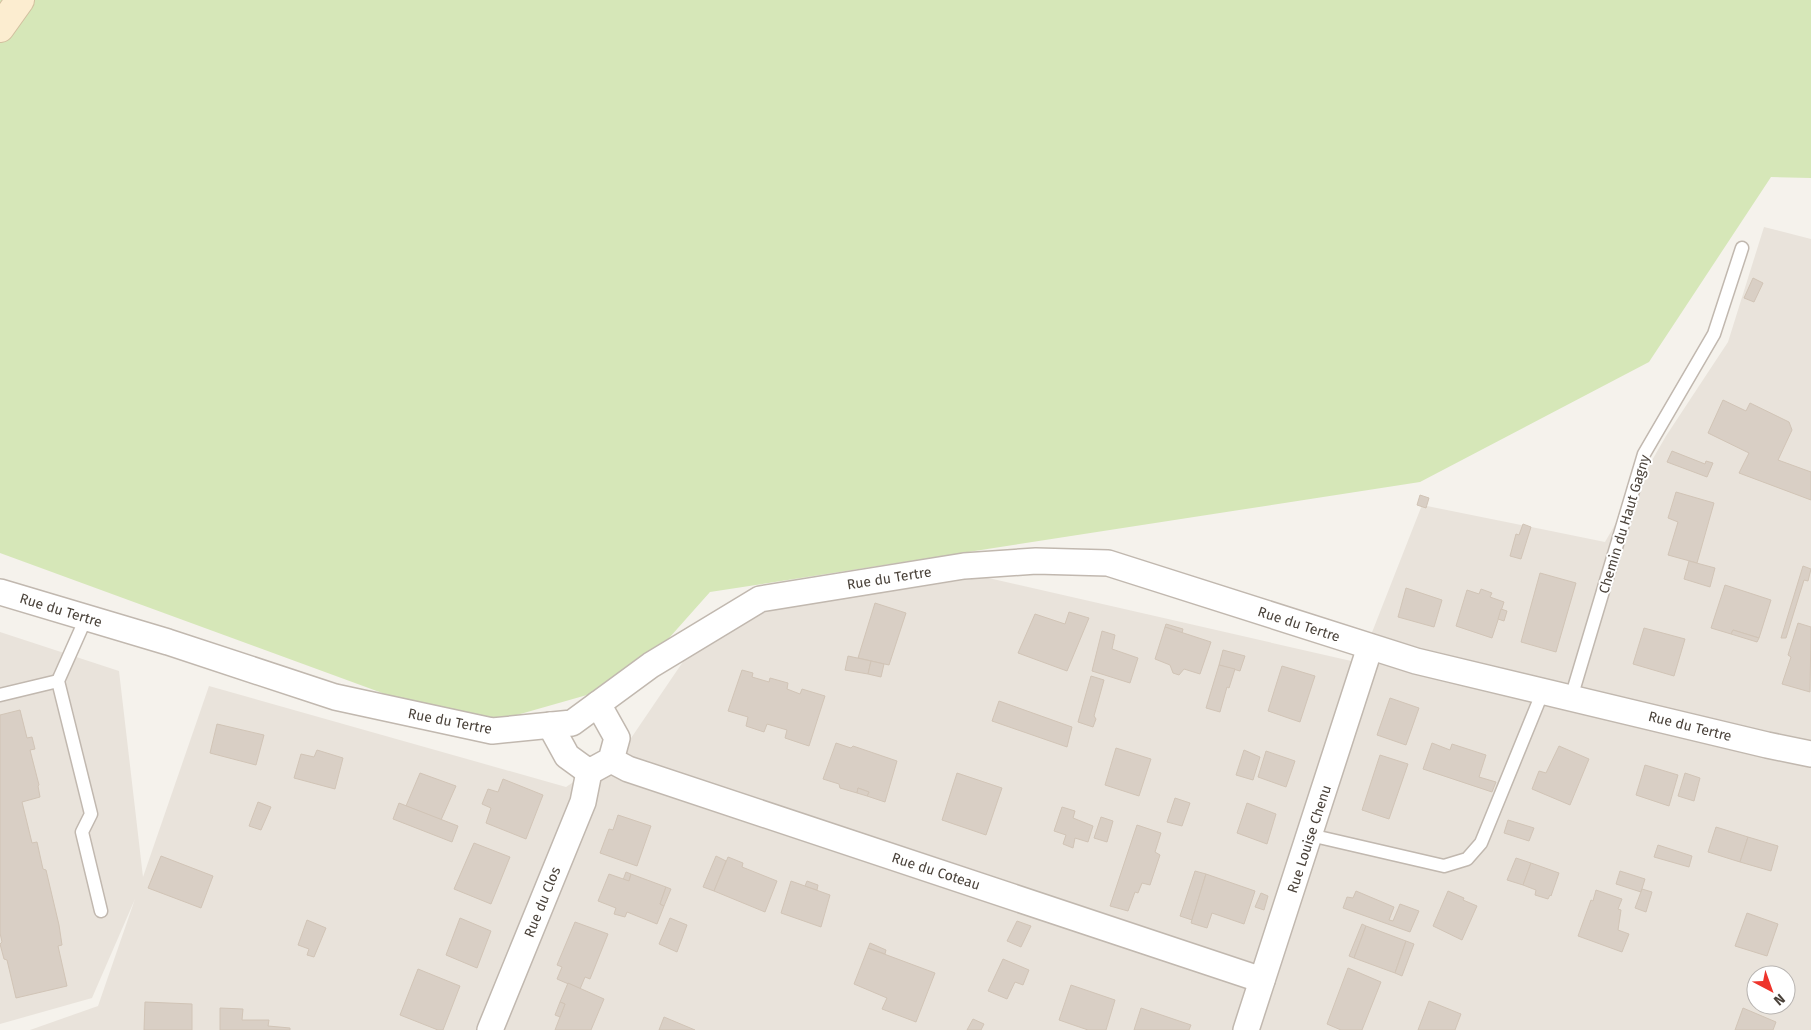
<svg xmlns="http://www.w3.org/2000/svg" width="1811" height="1030" viewBox="0 0 1811 1030" font-family="'Fira Sans',sans-serif">
<style>
.residential{fill:#e9e3db;fill-rule:evenodd}
.green{fill:#d6e7b8}
.building{fill:#d9cfc5;stroke:#d1c4b6}
.lines{fill:none;stroke-linecap:round;stroke-linejoin:round}
.lane-casing{stroke:#c1b8af;stroke-width:15}
.street-casing{stroke:#c1b8af;stroke-width:28}
.secondary-casing{stroke:#d2bf9f;stroke-width:30}
.lane{stroke:#fff;stroke-width:12}
.street{stroke:#fff;stroke-width:25}
.secondary{stroke:#fcedd0;stroke-width:28}
.labels{text-anchor:middle;stroke-width:4;stroke-linejoin:round;paint-order:stroke}
.street-label{font-size:14px;fill:#4a423a;stroke:#fff}
</style>
<rect width="100%" height="100%" fill="#f5f2ec"/>
<path class="residential" d="M1764 227 1811 239V1030H30L98 1006 135 899 92 998 0 1024V632L119 671 143 877 209 686 566 787 625 747 712 619 984 577 1360 663 1422 505 1605 542 1666 436 1728 342ZM1756 975H1786V1005H1756Z"/>
<polygon class="green" points="0,0 1811,0 1811,178 1771,177 1649,362 1420,482 710,592 629,683 475,727 0,553"/>
<g class="building">
<polygon points="1753,278 1763,283 1754,302 1744,298"/>
<polygon points="1723,400 1746,411 1750,403 1789,422 1792,430 1778,460 1811,472 1811,500 1739,473 1749,453 1708,433"/>
<polygon points="1672,451 1705,464 1706,461 1713,463 1707,477 1667,462"/>
<polygon points="1676,492 1714,503 1697,563 1668,555 1678,522 1668,518"/>
<polygon points="1420,495 1429,498 1426,508 1417,505"/>
<polygon points="1523,524 1531,527 1521,559 1510,556 1516,534 1519,535"/>
<polygon points="1689,561 1715,568 1710,587 1684,579"/>
<polygon points="1803,566 1811,569 1808,581 1804,580 1786,638 1781,638"/>
<polygon points="1540,573 1576,583 1556,652 1521,642"/>
<polygon points="1725,585 1771,600 1759,638 1733,630 1731,634 1711,628"/>
<polygon points="1406,588 1442,600 1434,627 1398,617"/>
<polygon points="1481,589 1492,593 1490,597 1504,602 1492,638 1456,626 1467,590 1479,594"/>
<polygon points="875,603 906,613 889,665 858,658"/>
<polygon points="1501,609 1507,611 1504,621 1498,619"/>
<polygon points="1069,612 1089,618 1067,671 1018,653 1035,614 1065,624"/>
<polygon points="1798,623 1811,627 1810,692 1782,684 1791,657 1788,655"/>
<polygon points="1166,624 1183,629 1182,633 1165,627"/>
<polygon points="1165,627 1211,642 1200,674 1184,669 1179,675 1173,673 1170,665 1155,659"/>
<polygon points="1644,628 1685,639 1674,676 1633,664"/>
<polygon points="1733,630 1759,638 1757,642 1731,634"/>
<polygon points="1102,631 1115,635 1112,649 1138,658 1130,683 1092,671"/>
<polygon points="1223,650 1245,656 1240,671 1219,665"/>
<polygon points="848,656 871,661 868,674 845,670"/>
<polygon points="871,661 884,664 881,677 868,674"/>
<polygon points="1219,665 1235,669 1229,688 1227,687 1220,712 1206,708"/>
<polygon points="1282,666 1315,676 1300,722 1268,711"/>
<polygon points="742,670 753,673 752,677 769,682 770,678 788,683 787,689 800,694 802,689 825,696 809,746 785,738 787,730 767,724 764,732 746,726 748,717 728,711"/>
<polygon points="1091,676 1104,680 1094,716 1096,719 1093,727 1078,722"/>
<polygon points="1390,698 1419,708 1406,745 1377,735"/>
<polygon points="999,701 1072,727 1067,747 992,721"/>
<polygon points="20,710 27,738 32,737 35,749 30,750 39,785 38,786 40,797 22,802 32,843 37,842 43,869 46,870 59,925 62,945 58,946 67,986 16,998 7,960 4,959 0,944 2,942 0,933 0,715"/>
<polygon points="217,724 264,735 256,765 210,753"/>
<polygon points="836,743 851,748 853,746 897,761 885,802 867,796 869,792 858,788 857,793 840,788 839,784 823,779"/>
<polygon points="1432,743 1450,750 1452,744 1486,755 1479,777 1496,782 1492,792 1423,769"/>
<polygon points="1559,746 1589,759 1570,805 1532,789 1539,771 1546,773"/>
<polygon points="1116,748 1151,759 1139,796 1105,785"/>
<polygon points="317,750 343,758 335,789 294,778 301,754 314,757"/>
<polygon points="1244,750 1260,757 1253,780 1236,775"/>
<polygon points="1266,751 1295,761 1286,787 1258,777"/>
<polygon points="1380,755 1408,764 1389,819 1362,810"/>
<polygon points="1645,765 1678,775 1669,806 1636,795"/>
<polygon points="420,773 456,786 441,820 406,806"/>
<polygon points="957,773 1002,788 986,835 942,820"/>
<polygon points="1685,773 1700,778 1694,801 1678,796"/>
<polygon points="503,779 543,795 526,839 486,823 491,808 482,804 488,789 498,792"/>
<polygon points="858,788 869,792 867,796 857,793"/>
<polygon points="1175,798 1190,803 1182,826 1167,822"/>
<polygon points="258,802 271,807 261,830 249,826"/>
<polygon points="399,803 458,826 452,842 393,819"/>
<polygon points="1247,803 1276,814 1267,844 1237,833"/>
<polygon points="1062,807 1075,811 1073,818 1093,826 1088,842 1075,838 1073,848 1063,844 1066,835 1054,831"/>
<polygon points="618,815 651,826 637,866 600,853 609,829 613,830"/>
<polygon points="1101,817 1113,821 1107,842 1094,838"/>
<polygon points="1508,820 1534,828 1529,841 1504,833"/>
<polygon points="1137,825 1161,833 1155,852 1160,855 1150,885 1142,883 1138,893 1135,892 1128,911 1110,906"/>
<polygon points="1716,827 1748,837 1740,862 1708,852"/>
<polygon points="1748,837 1778,846 1771,871 1740,862"/>
<polygon points="474,843 510,857 491,904 454,889"/>
<polygon points="1658,845 1692,856 1689,867 1654,857"/>
<polygon points="161,856 213,876 201,908 148,888"/>
<polygon points="716,856 726,861 714,891 703,887"/>
<polygon points="728,857 743,863 742,867 777,881 765,912 714,891"/>
<polygon points="1516,858 1531,863 1523,885 1507,880"/>
<polygon points="1531,863 1559,873 1551,896 1550,895 1548,899 1535,895 1536,890 1523,885"/>
<polygon points="1195,871 1206,874 1192,920 1180,916"/>
<polygon points="1620,871 1645,879 1641,892 1616,884"/>
<polygon points="626,872 631,874 629,881 623,880"/>
<polygon points="609,874 629,881 631,874 666,887 660,904 664,906 657,924 627,912 625,917 614,914 616,908 598,901"/>
<polygon points="1206,874 1255,891 1244,924 1212,913 1207,928 1191,923"/>
<polygon points="791,881 830,895 821,927 781,913"/>
<polygon points="807,881 818,885 817,890 805,886"/>
<polygon points="666,887 671,889 664,906 660,904"/>
<polygon points="1642,889 1652,892 1646,912 1635,908"/>
<polygon points="1596,890 1622,899 1618,909 1621,910 1618,930 1629,934 1622,952 1578,936 1591,900 1593,901"/>
<polygon points="1356,891 1394,907 1389,920 1393,921 1400,904 1419,911 1410,932 1343,908 1347,897 1353,898"/>
<polygon points="1448,891 1464,898 1463,900 1477,906 1462,940 1433,926"/>
<polygon points="1261,893 1268,896 1264,910 1255,907"/>
<polygon points="1747,913 1778,924 1767,956 1735,946"/>
<polygon points="460,918 491,931 477,968 446,955"/>
<polygon points="670,918 687,925 677,952 659,944"/>
<polygon points="307,920 326,928 314,957 307,955 309,949 298,945"/>
<polygon points="1017,921 1031,926 1021,947 1007,941"/>
<polygon points="575,922 608,934 590,979 585,977 580,989 557,979 562,967 557,965"/>
<polygon points="1362,924 1366,926 1354,958 1349,956"/>
<polygon points="1366,926 1406,941 1395,973 1354,958"/>
<polygon points="1406,941 1414,944 1402,976 1395,973"/>
<polygon points="870,943 886,950 885,954 868,948"/>
<polygon points="868,948 935,973 916,1022 882,1009 887,998 854,984"/>
<polygon points="1003,959 1029,970 1023,985 1015,982 1007,999 988,991"/>
<polygon points="1348,968 1381,982 1362,1030 1341,1030 1327,1024"/>
<polygon points="418,969 460,986 443,1030 438,1030 400,1015"/>
<polygon points="568,983 604,999 591,1030 555,1030 565,1004 560,1002"/>
<polygon points="1071,985 1115,1000 1106,1030 1088,1030 1059,1020"/>
<polygon points="1429,1001 1461,1014 1455,1030 1418,1030"/>
<polygon points="145,1002 192,1004 192,1030 144,1030"/>
<polygon points="560,1002 565,1004 560,1017 555,1015"/>
<polygon points="220,1008 243,1009 242,1020 269,1020 268,1026 290,1028 290,1030 220,1030"/>
<polygon points="1141,1008 1191,1025 1189,1030 1134,1030"/>
<polygon points="1743,1008 1776,1022 1773,1030 1735,1030"/>
<polygon points="664,1017 695,1030 659,1030"/>
<polygon points="973,1019 984,1024 981,1030 967,1030"/>
</g>
<g class="lines">
<defs>
<g id="lane">
<polyline points="86,618 58,681 91,814 82,832 101,911"/>
<polyline points="0,695 58,681"/>
<polyline points="1571,698 1644,454 1714,334 1742,248"/>
<polyline points="1310,835 1444,866 1467,859 1481,843 1543,691"/>
</g>
<g id="street">
<polyline points="0,592 168,642 335,697 492,731 572,723 651,665 760,599 964,566 1036,561 1108,563 1416,661 1767,745 1811,754"/>
<polyline points="550,725 567,756 589,772 611,760 617,738 598,704"/>
<polyline points="611,760 628,769 1262,980"/>
<polyline points="490,1030 583,802 589,772"/>
<polyline points="1246,1030 1370,647"/>
</g>
<polyline id="secondary" points="0,28 20,0"/>
</defs>
<use href="#lane" class="lane-casing"/>
<use href="#street" class="street-casing"/>
<use href="#secondary" class="secondary-casing"/>
<use href="#lane" class="lane"/>
<use href="#street" class="street"/>
<use href="#secondary" class="secondary"/>
</g>
<g class="labels">
<g class="street-label">
<text transform="translate(1624 524) rotate(-73)" y="5">Chemin du Haut Gagny</text>
<text transform="translate(889 578) rotate(-9)" y="5">Rue du Tertre</text>
<text transform="translate(61 610) rotate(17)" y="5">Rue du Tertre</text>
<text transform="translate(1299 624) rotate(18)" y="5">Rue du Tertre</text>
<text transform="translate(450 721) rotate(11)" y="5">Rue du Tertre</text>
<text transform="translate(1690 726) rotate(14)" y="5">Rue du Tertre</text>
<text transform="translate(1309 839) rotate(-72)" y="5">Rue Louise Chenu</text>
<text transform="translate(936 871) rotate(18)" y="5">Rue du Coteau</text>
<text transform="translate(542 902) rotate(-68)" y="5">Rue du Clos</text>
</g>
</g>
<g transform="translate(1771 990) rotate(139)"><circle r="24" fill="#ffffff" stroke="#b7b3b0"/>
<path d="M0-4L9 19L0 12L-9 19Z" fill="#ee342b"/>
<text y="-8" font-size="14" font-weight="bold" text-anchor="middle" fill="#4a423a">N</text>
</g>
</svg>
